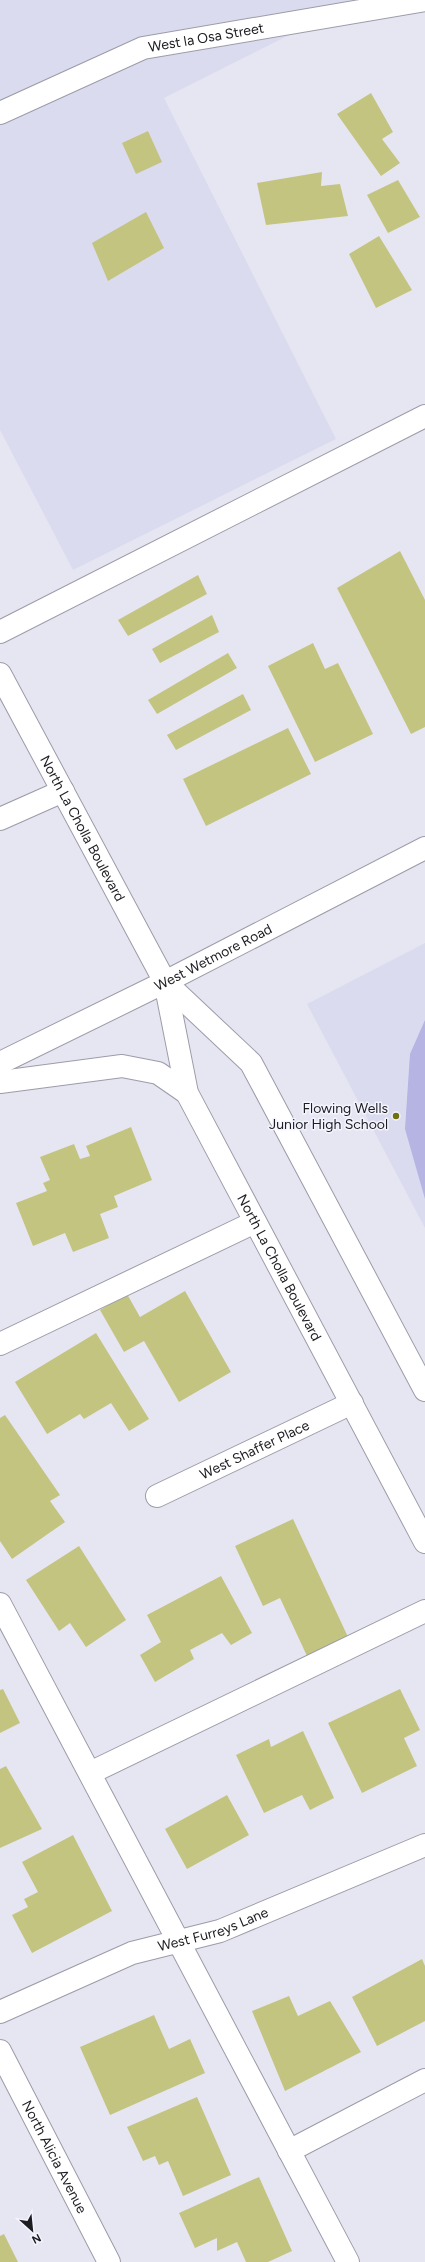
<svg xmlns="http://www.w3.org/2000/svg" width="425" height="2262" viewBox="0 0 425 2262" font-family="Figtree,sans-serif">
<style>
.built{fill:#dadbef}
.green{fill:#b5b4e3}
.building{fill:#c4c481}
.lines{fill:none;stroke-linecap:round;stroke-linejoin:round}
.minor-casing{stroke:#9c9ca9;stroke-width:24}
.minor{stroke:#fff;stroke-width:22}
.poi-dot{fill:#716f10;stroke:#f3f4fe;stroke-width:1.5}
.labels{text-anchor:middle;stroke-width:3;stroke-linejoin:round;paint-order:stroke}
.street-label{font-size:14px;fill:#1c1c21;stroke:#f3f4fe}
.poi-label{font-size:14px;fill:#1c1c21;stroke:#f3f4fe;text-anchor:end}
</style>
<rect width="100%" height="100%" fill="#e6e6f3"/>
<g class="built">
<polygon points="0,0 359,0 164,98 336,439 73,570 0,430"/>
<polygon points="425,943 425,1228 307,1004"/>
</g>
<polygon class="green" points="425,1020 425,1199 405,1129 410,1054"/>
<g class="building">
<polygon points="371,93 393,132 382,139 400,163 381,176 337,114"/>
<polygon points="148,131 162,162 136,174 122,143"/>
<polygon points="322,172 321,186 340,184 348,216 266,225 257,183"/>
<polygon points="398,180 420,217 388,233 367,195"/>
<polygon points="146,212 164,248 108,281 92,243"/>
<polygon points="379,236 412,290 376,308 349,254"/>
<polygon points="400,551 425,600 425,727 411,734 337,588"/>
<polygon points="198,575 207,594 128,636 118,620"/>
<polygon points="212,615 219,632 160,663 152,649"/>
<polygon points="313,643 325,669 338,663 373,734 315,762 268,666"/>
<polygon points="228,653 237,668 157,714 148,700"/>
<polygon points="243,694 251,710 176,750 167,735"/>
<polygon points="288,728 311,774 206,826 183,779"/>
<polygon points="131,1127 152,1180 114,1196 118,1207 100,1214 109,1238 73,1252 65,1233 33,1246 16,1203 47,1191 43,1183 50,1180 40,1157 74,1144 80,1159 90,1156 86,1146"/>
<polygon points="185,1291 231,1372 179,1402 144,1341 124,1352 100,1310 127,1294 140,1317"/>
<polygon points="96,1333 149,1419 129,1431 111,1403 84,1419 80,1414 47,1434 15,1382"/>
<polygon points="5,1415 60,1495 50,1501 65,1522 12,1559 0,1541 0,1418"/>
<polygon points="293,1519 348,1637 307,1656 280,1598 263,1606 235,1546"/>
<polygon points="79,1546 126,1620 86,1647 70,1623 59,1631 26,1580"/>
<polygon points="221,1576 252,1633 231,1645 222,1633 190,1650 194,1659 155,1682 140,1655 161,1642 147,1615"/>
<polygon points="3,1689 20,1723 0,1733 0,1690"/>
<polygon points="400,1689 420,1730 404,1738 417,1766 362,1793 328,1723"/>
<polygon points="303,1731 334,1798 310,1810 302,1795 264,1813 236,1755 269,1739 271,1747"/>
<polygon points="6,1766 42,1829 0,1848 0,1769"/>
<polygon points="227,1795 249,1835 187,1869 165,1829"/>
<polygon points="73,1835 112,1911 32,1953 12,1915 28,1907 24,1899 38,1892 22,1862"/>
<polygon points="422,1959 425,1966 425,2021 377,2046 352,1997"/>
<polygon points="289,1996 298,2016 330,2001 361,2052 285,2091 252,2011"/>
<polygon points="154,2015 169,2049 190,2039 205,2073 110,2115 80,2047"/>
<polygon points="197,2097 231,2175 183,2196 168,2161 159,2165 155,2156 143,2161 127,2127"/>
<polygon points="259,2177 292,2251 268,2262 246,2262 237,2242 217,2251 217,2238 195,2248 179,2213"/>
<polygon points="4,2234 18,2262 0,2262 0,2236"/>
</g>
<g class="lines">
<defs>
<g id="minor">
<path id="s1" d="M0 113 143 48 425 0"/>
<polyline points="0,632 425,416"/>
<path id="s2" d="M0 674 165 982 187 1093 425 1542"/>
<polyline points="0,819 63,791"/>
<polyline points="165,982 251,1063 425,1390"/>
<path id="s3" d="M0 1063 165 982 425 848"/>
<polyline points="0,1082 122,1066 158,1073 187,1093"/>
<polyline points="0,1344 255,1222"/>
<path id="s4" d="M157 1496 352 1403"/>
<polyline points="0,1604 348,2262"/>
<polyline points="90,1773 425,1611"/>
<path id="s5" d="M0 2012 132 1953 220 1931 425 1845"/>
<path id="s6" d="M0 2051 109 2262"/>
<polyline points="289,2151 425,2080"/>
</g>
</defs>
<use href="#minor" class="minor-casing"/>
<use href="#minor" class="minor"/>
</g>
<circle class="poi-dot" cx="396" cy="1116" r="4"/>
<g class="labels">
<g class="street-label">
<text dy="5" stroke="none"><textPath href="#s1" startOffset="221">West la Osa Street</textPath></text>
<text dy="5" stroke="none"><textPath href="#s2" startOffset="175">North La Cholla Boulevard</textPath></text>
<text dy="5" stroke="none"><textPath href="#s3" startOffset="238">West Wetmore Road</textPath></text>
<text dy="5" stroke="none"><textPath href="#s2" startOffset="660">North La Cholla Boulevard</textPath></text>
<text dy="5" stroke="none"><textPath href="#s4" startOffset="108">West Shaffer Place</textPath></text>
<text dy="5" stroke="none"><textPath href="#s5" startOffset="229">West Furreys Lane</textPath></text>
<text dy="5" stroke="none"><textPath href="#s6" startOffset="119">North Alicia Avenue</textPath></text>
</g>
<g class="poi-label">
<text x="388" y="1113">Flowing Wells<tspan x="388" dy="16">Junior High School</tspan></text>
</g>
</g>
<g transform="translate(32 2230) rotate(153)" stroke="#f3f4fe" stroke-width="3" paint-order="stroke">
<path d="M0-3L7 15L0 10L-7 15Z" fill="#1c1c21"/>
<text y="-6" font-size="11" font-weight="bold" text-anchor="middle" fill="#1c1c21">N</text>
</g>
</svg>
